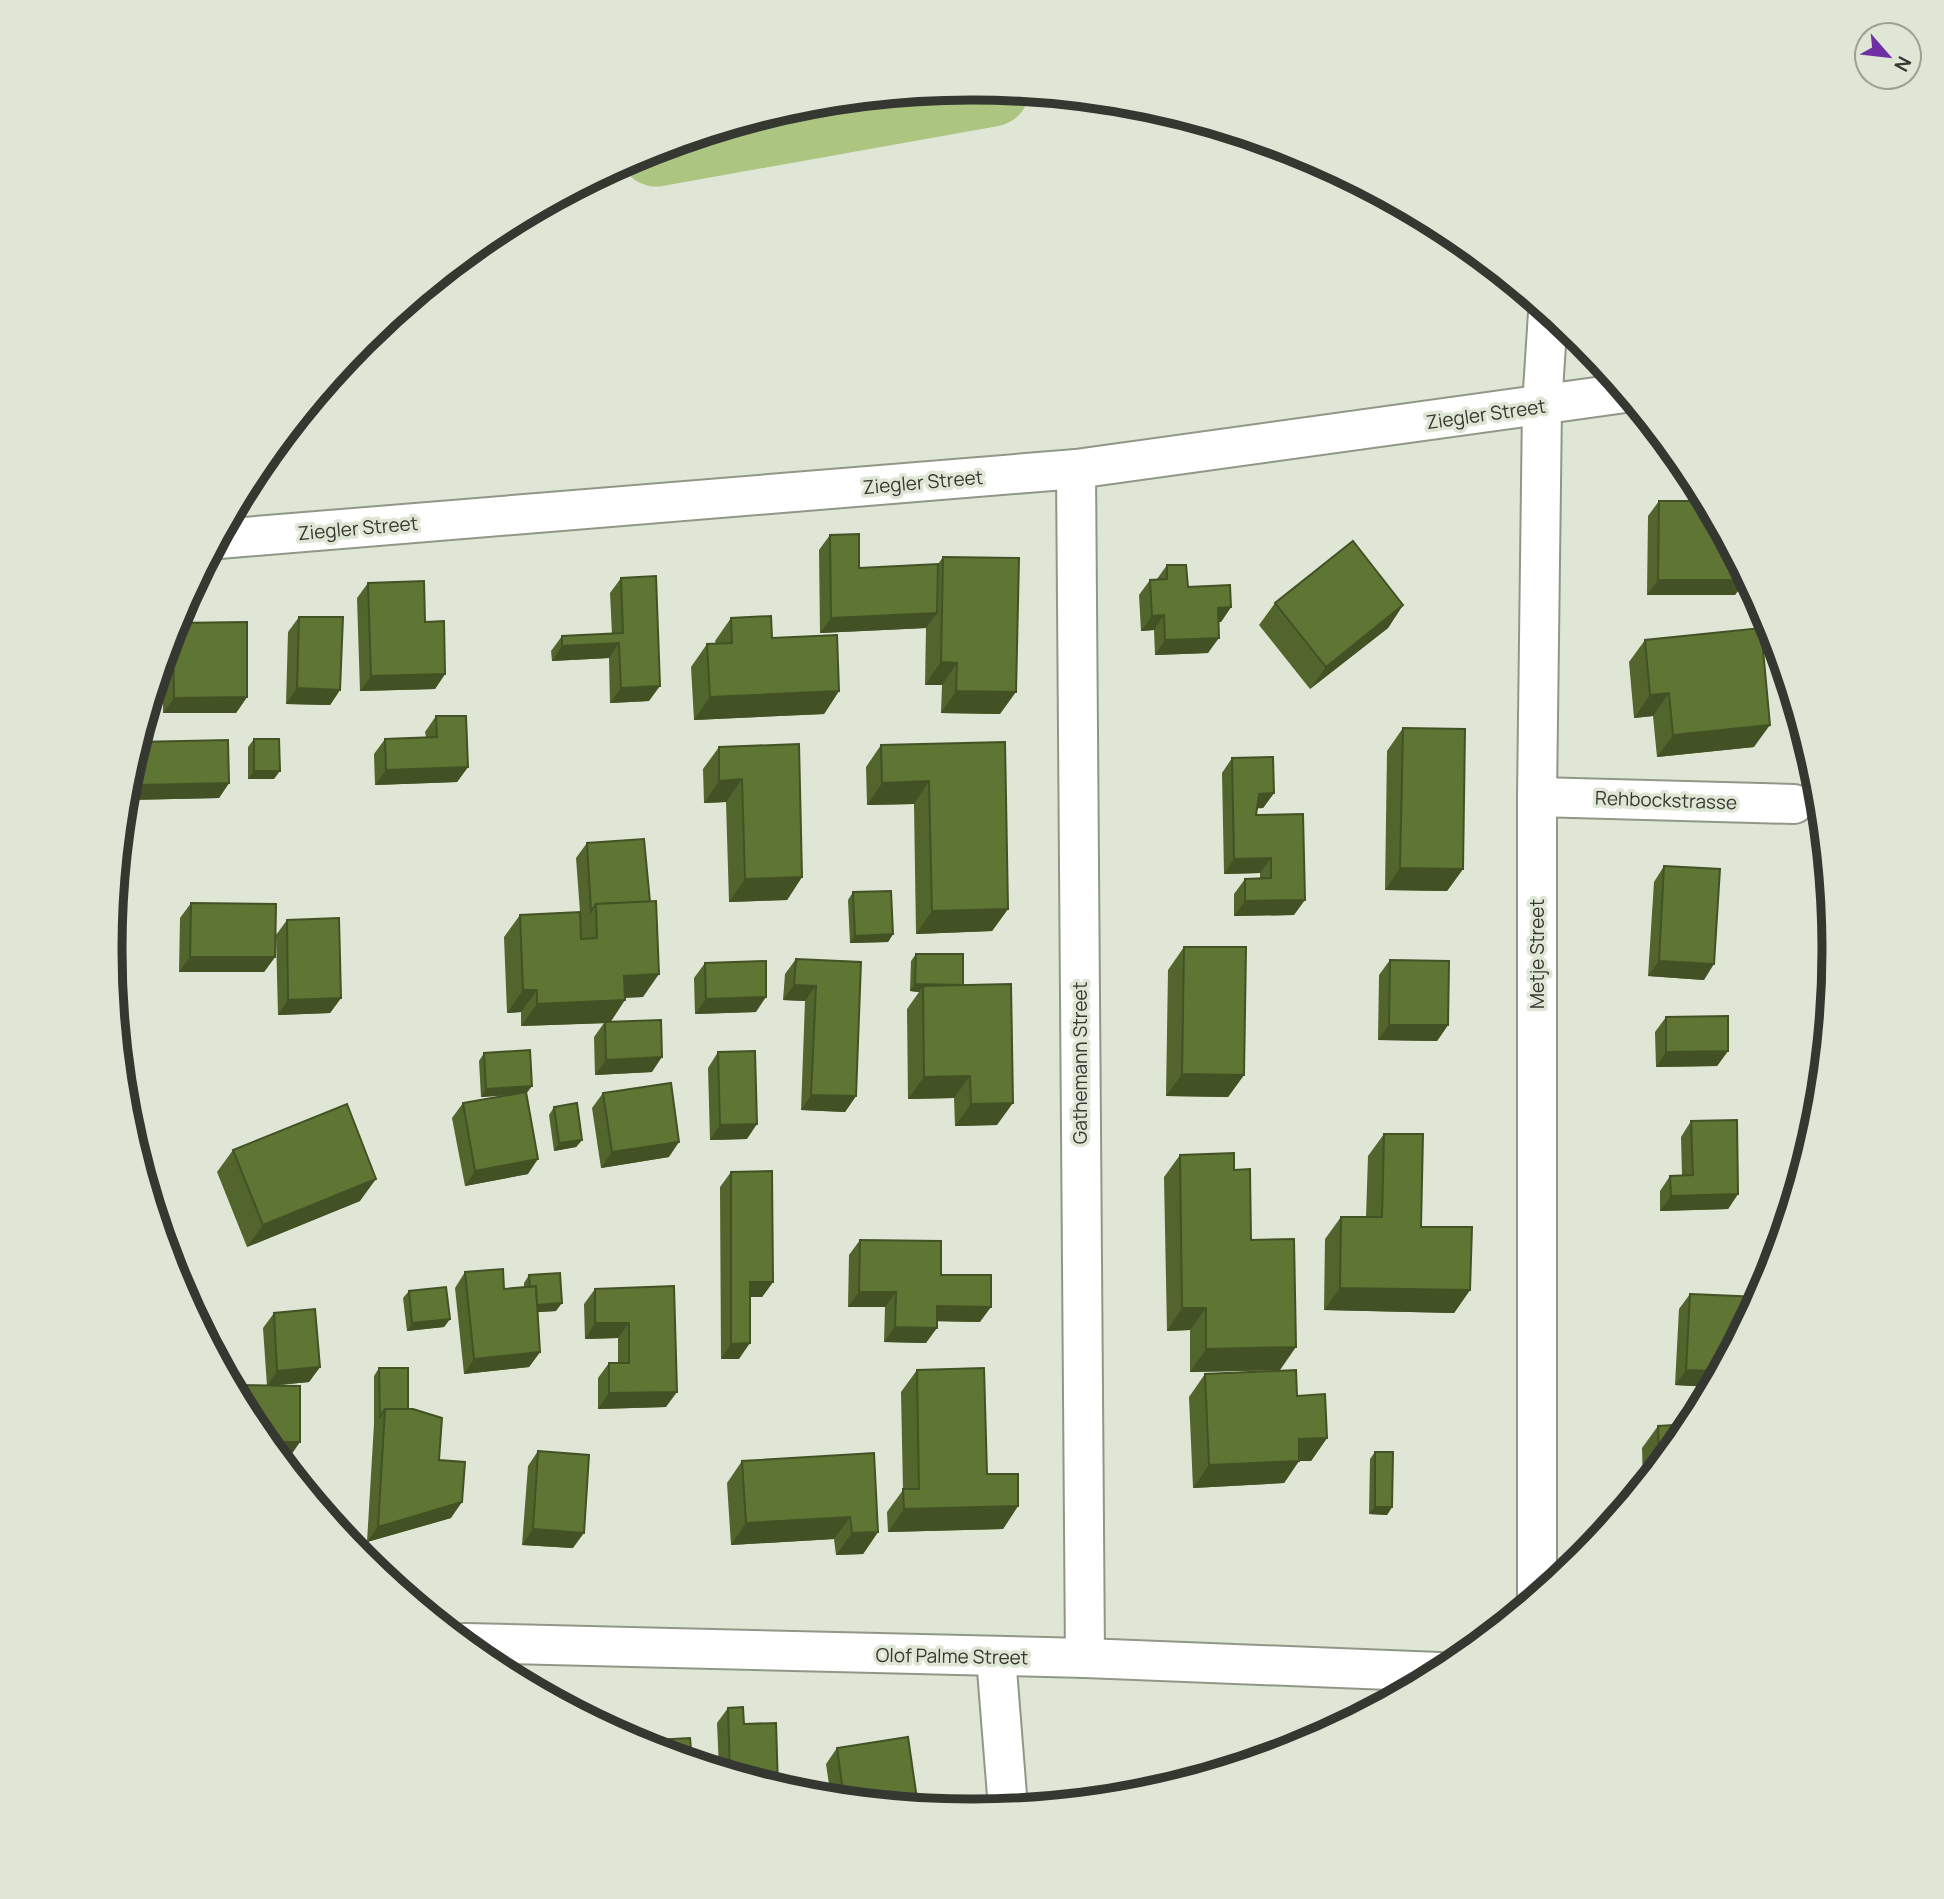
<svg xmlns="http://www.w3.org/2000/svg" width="1944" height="1899" viewBox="0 0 1944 1899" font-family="Manrope,sans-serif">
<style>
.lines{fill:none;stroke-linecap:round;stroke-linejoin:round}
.river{stroke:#acc581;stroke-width:75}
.minor-casing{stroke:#909787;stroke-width:42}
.minor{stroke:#fff;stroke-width:38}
.wall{fill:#52652d}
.shaded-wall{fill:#425224}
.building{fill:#5f7534;stroke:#425224;stroke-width:2}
.labels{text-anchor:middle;stroke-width:7;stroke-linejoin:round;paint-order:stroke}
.street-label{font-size:19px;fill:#353731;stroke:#dfe6d5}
.rim{fill:none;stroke:#353731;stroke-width:9}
</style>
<rect width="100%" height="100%" fill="#dfe6d5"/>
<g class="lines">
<polyline class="river" points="656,149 992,89"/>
<defs>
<g id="minor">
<polyline points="1076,469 1085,1658"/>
<polyline points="219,539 1076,469 1625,393"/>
<polyline points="1537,797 1794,804"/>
<polyline points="1537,1595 1537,797 1542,406 1548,313"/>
<polyline points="465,1643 1085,1658 1439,1672"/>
<polyline points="996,1657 1008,1808"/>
</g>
</defs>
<use href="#minor" class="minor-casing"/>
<use href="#minor" class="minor"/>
</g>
<g class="wall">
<polygon points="1704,500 1746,578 1746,580 1735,595 1647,595 1648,516 1659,501 1704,501"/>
<polygon points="830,535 859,568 938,564 943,557 1000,714 941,713 942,685 925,685 926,628 820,633 819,550"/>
<polygon points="1167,565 1188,587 1231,607 1221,622 1218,622 1208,653 1155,655 1154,630 1141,631 1139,595 1150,580 1157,579"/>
<polygon points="621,578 649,701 610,703 609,658 552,661 551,651 562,636 612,634 610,593"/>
<polygon points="368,583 425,622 445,674 435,689 360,691 357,598"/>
<polygon points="1275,603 1403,605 1388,628 1310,689 1259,625"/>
<polygon points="299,617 340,690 330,705 286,704 288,632"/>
<polygon points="731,618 772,638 839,691 824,714 694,720 691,667 707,644 716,644 715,641"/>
<polygon points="175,623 247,697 236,713 163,713 163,662"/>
<polygon points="1645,640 1754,747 1657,757 1653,716 1634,718 1629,662"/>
<polygon points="436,716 468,767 457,782 375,785 374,754 385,739 426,737 425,732"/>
<polygon points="1403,728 1463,869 1447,891 1385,890 1387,751"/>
<polygon points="254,739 274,779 248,779 248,747"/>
<polygon points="138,742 229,783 219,798 128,800 128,778"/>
<polygon points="1005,742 1008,909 992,931 916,934 914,804 867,805 866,767 881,745"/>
<polygon points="799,744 802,877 787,900 729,902 726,802 704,803 703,769 719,747"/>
<polygon points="1232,758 1274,793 1263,808 1257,808 1256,815 1294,915 1234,916 1234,894 1245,879 1260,878 1260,873 1224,874 1222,773"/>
<polygon points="587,843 643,997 625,998 610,1022 652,1072 595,1075 594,1037 604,1023 521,1026 521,1012 507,1013 504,937 520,915 580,912 576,858"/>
<polygon points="1664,866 1704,980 1648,976 1654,882"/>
<polygon points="853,892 893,934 888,942 850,943 848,900"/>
<polygon points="191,903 275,957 264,972 179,972 180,918"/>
<polygon points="287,920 341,998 330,1013 278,1015 276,935"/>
<polygon points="1184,947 1244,1075 1228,1097 1166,1096 1168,970"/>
<polygon points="916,954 962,985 997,1125 955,1126 954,1098 908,1099 907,1009 919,992 910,991 911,961"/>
<polygon points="796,959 861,962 856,1096 845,1112 801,1110 805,1001 783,1000 785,974"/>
<polygon points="1390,960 1448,1025 1437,1041 1378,1040 1379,975"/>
<polygon points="705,963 756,1012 695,1014 694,978"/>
<polygon points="1666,1017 1728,1051 1717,1066 1656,1067 1655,1032"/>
<polygon points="718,1052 747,1139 710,1140 708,1068"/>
<polygon points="484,1053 526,1094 528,1174 465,1186 452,1118 463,1103 508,1095 481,1097 479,1061"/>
<polygon points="603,1093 669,1157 601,1168 592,1108"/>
<polygon points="554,1107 582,1140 576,1147 554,1151 549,1115"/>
<polygon points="1691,1121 1738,1194 1728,1209 1660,1211 1660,1191 1670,1176 1682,1175 1681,1137"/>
<polygon points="1384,1134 1421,1227 1470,1290 1454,1313 1324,1310 1325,1239 1341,1217 1366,1217 1368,1156"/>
<polygon points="233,1150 360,1201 247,1247 217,1172"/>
<polygon points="1180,1155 1234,1170 1251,1240 1280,1370 1190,1372 1190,1330 1167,1331 1164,1177"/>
<polygon points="731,1172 773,1282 762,1297 750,1297 739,1359 721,1359 720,1187"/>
<polygon points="860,1240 941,1275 980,1322 937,1321 926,1343 884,1342 885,1307 848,1307 849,1255"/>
<polygon points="465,1272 504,1289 524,1288 524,1283 529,1275 556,1311 537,1312 540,1352 529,1367 464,1374 455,1288"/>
<polygon points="674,1286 666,1407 598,1409 598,1378 609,1363 618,1363 618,1338 585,1339 584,1304 595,1289"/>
<polygon points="409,1291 450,1319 444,1327 407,1331 403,1298"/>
<polygon points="1690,1294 1759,1297 1711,1387 1675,1385 1679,1309"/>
<polygon points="274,1313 320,1367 309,1382 269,1386 289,1458 267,1386 263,1328"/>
<polygon points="379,1368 408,1409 439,1460 451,1518 367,1542 374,1424 374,1376"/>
<polygon points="917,1370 987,1474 1018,1506 1003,1529 888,1532 887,1512 903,1490 901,1392"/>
<polygon points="1205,1374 1297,1396 1327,1438 1311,1461 1299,1461 1284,1483 1193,1488 1189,1397"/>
<polygon points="1658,1426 1689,1429 1643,1484 1642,1448"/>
<polygon points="538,1451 573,1548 522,1545 528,1466"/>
<polygon points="1375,1452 1392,1507 1387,1515 1369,1514 1370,1459"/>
<polygon points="742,1461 878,1532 863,1554 836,1555 834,1539 731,1545 727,1483"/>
<polygon points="728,1708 744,1724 778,1787 719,1769 717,1723"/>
<polygon points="837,1748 918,1806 831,1798 826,1764"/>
</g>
<g class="shaded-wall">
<polygon points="1658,580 1746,580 1735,595 1647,595"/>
<polygon points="1403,605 1388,628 1310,689 1326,667"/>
<polygon points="1231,607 1221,622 1207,623 1218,608"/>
<polygon points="937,613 926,628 820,633 831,618"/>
<polygon points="1164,615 1154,630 1141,631 1152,616"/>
<polygon points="1219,638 1208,653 1155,655 1165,640"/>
<polygon points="619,643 609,658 552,661 562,646"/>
<polygon points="941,662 957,663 942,685 925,685"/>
<polygon points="445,674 435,689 360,691 371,676"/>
<polygon points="660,686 649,701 610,703 621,688"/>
<polygon points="297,688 340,690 330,705 286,704"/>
<polygon points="839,691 824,714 694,720 710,697"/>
<polygon points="956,691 1016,692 1000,714 941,713"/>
<polygon points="1669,693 1653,716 1634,718 1650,695"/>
<polygon points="247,697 236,713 163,713 174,698"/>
<polygon points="1770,725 1754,747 1657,757 1673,735"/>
<polygon points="468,767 457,782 375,785 386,770"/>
<polygon points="254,771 280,771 274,779 248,779"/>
<polygon points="742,779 726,802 704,803 719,781"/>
<polygon points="929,781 914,804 867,805 882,783"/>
<polygon points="229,783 219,798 128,800 139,785"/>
<polygon points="1274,793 1263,808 1249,809 1259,794"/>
<polygon points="1271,858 1260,873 1224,874 1234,859"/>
<polygon points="1400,868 1463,869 1447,891 1385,890"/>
<polygon points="802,877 787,900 729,902 745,879"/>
<polygon points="1305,900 1294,915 1234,916 1245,901"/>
<polygon points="1008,909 992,931 916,934 932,911"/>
<polygon points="893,934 888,942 850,943 855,936"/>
<polygon points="190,957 275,957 264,972 179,972"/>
<polygon points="1659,961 1714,964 1704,980 1648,976"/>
<polygon points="659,974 643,997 609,998 624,976"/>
<polygon points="915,984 963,985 923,986 919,992 910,991"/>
<polygon points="794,985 816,986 805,1001 783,1000"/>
<polygon points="523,990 537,990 521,1012 507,1013"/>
<polygon points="766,997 756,1012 695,1014 706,999"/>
<polygon points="341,998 330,1013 278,1015 288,1000"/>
<polygon points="625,1000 610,1023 521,1026 537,1004"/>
<polygon points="1389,1025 1448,1025 1437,1041 1378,1040"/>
<polygon points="1728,1051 1717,1066 1656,1067 1666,1052"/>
<polygon points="662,1057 652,1072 595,1075 606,1060"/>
<polygon points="1182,1074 1244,1075 1228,1097 1166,1096"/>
<polygon points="970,1076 954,1098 908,1099 924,1077"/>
<polygon points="532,1086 526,1094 481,1097 486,1089"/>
<polygon points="811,1095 856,1096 845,1112 801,1110"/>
<polygon points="1013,1103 997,1125 955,1126 971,1104"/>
<polygon points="757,1124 747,1139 710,1140 720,1125"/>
<polygon points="582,1140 576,1147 554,1151 559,1143"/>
<polygon points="679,1142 669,1157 601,1168 612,1152"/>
<polygon points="538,1159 528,1174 465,1186 475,1171"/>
<polygon points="376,1179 360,1201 247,1247 263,1225"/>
<polygon points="1738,1194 1728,1209 1660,1211 1671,1196"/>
<polygon points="750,1282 773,1282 762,1297 739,1297"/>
<polygon points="1340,1288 1470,1290 1454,1313 1324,1310"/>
<polygon points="859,1292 896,1292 885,1307 848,1307"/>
<polygon points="562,1303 556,1311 525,1313 531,1305"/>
<polygon points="937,1306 991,1307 980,1322 927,1321"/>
<polygon points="1182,1308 1206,1308 1190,1330 1167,1331"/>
<polygon points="450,1319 444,1327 407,1331 412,1323"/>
<polygon points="595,1323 629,1323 618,1338 585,1339"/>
<polygon points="895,1327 937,1328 926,1343 884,1342"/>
<polygon points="750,1343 739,1359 721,1359 731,1344"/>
<polygon points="1296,1347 1280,1370 1190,1372 1206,1349"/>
<polygon points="540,1352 529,1367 464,1374 474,1359"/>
<polygon points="320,1367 309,1382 267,1386 277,1371"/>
<polygon points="1686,1370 1719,1371 1711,1387 1675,1385"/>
<polygon points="677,1392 666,1407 598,1409 609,1393"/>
<polygon points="1327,1438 1311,1461 1299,1461 1284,1483 1193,1488 1209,1465 1299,1439"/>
<polygon points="267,1442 300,1442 289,1458 279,1458"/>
<polygon points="462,1502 451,1518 367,1542 378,1527"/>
<polygon points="1018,1506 1003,1529 888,1532 904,1509"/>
<polygon points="1375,1507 1392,1507 1387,1515 1369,1514"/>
<polygon points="850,1517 834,1539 731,1545 746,1523"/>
<polygon points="533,1529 584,1533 573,1548 522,1545"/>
<polygon points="878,1532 863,1554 836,1555 852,1533"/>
</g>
<g class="building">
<polygon points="1659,501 1705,501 1746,578 1746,580 1658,580"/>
<polygon points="859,534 859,568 938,564 937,613 831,618 830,535"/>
<polygon points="1353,541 1403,605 1326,667 1275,603"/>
<polygon points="943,557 1019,558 1016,692 956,691 957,663 941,662"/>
<polygon points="1167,565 1186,565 1188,587 1230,585 1231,607 1218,608 1219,638 1165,640 1164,615 1152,616 1150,580 1167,579"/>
<polygon points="656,576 660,686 621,688 619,643 562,646 562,636 623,633 621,578"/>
<polygon points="424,581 425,622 444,621 445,674 371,676 368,583"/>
<polygon points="771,616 772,638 837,635 839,691 710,697 707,644 732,643 731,618"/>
<polygon points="299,617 343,617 340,690 297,688"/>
<polygon points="247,622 247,697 174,698 173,628 175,623"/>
<polygon points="1761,628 1770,725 1673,735 1669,693 1650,695 1645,640"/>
<polygon points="436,716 466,716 468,767 386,770 385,739 437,737"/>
<polygon points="1403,728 1465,729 1463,869 1400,868"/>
<polygon points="254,739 279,739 280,771 254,771"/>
<polygon points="228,740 229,783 139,785 138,742"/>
<polygon points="1005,742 1008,909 932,911 929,781 882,783 881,745"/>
<polygon points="799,744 802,877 745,879 742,779 719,781 719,747"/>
<polygon points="1273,757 1274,793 1259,794 1256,815 1303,814 1305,900 1245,901 1245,879 1271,878 1271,858 1234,859 1232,758"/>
<polygon points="644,839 650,902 596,904 591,911 587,843"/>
<polygon points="1664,866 1720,869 1714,964 1659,961"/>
<polygon points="891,891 893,934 855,936 853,892"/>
<polygon points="656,901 659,974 624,976 625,1000 537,1004 537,990 523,990 520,915 580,912 581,939 597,938 596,904"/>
<polygon points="191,903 276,904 275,957 190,957"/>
<polygon points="339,918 341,998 288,1000 287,920"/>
<polygon points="1184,947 1246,947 1244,1075 1182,1074"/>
<polygon points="916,954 963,954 963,985 915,984"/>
<polygon points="796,959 861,962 856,1096 811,1095 816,986 794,985"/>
<polygon points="1390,960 1449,961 1448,1025 1389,1025"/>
<polygon points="766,961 766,997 706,999 705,963"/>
<polygon points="1011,984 1013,1103 971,1104 970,1076 924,1077 923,986"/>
<polygon points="1728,1016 1728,1051 1666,1052 1666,1017"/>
<polygon points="661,1020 662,1057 606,1060 605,1022"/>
<polygon points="530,1050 532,1086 486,1089 484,1053"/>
<polygon points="755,1051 757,1124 720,1125 718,1052"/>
<polygon points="671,1083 679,1142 612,1152 603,1093"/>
<polygon points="526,1092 538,1159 475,1171 463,1103"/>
<polygon points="577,1103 582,1140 559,1143 554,1107"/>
<polygon points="347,1104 376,1179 263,1225 233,1150"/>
<polygon points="1737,1120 1738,1194 1671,1196 1670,1176 1693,1175 1691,1121"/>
<polygon points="1384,1134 1423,1134 1421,1227 1472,1227 1470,1290 1340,1288 1341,1217 1382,1217"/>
<polygon points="1234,1153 1234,1170 1250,1169 1251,1240 1294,1239 1296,1347 1206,1349 1206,1308 1182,1308 1180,1155"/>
<polygon points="772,1171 773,1282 750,1282 750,1343 731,1344 731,1172"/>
<polygon points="860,1240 941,1241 941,1275 991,1275 991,1307 937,1306 937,1328 895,1327 896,1292 859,1292"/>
<polygon points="503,1269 504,1289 536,1286 540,1352 474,1359 465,1272"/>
<polygon points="560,1273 562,1303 537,1305 536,1286 530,1287 529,1275"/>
<polygon points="674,1286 677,1392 609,1393 609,1363 629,1363 629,1323 595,1323 595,1289"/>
<polygon points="446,1287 450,1319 412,1323 409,1291"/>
<polygon points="1690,1294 1759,1297 1719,1371 1686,1370"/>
<polygon points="315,1309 320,1367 277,1371 274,1313"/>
<polygon points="379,1368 408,1368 408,1409 385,1409 380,1417"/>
<polygon points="984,1368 987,1474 1018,1474 1018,1506 904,1509 903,1489 919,1489 917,1370"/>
<polygon points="1296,1370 1297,1396 1325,1394 1327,1438 1299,1439 1299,1461 1209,1465 1205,1374"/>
<polygon points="232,1385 300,1386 300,1442 267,1442 255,1428"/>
<polygon points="385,1409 413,1409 442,1418 439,1460 465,1462 462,1502 378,1527"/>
<polygon points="1691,1424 1689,1429 1659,1464 1658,1426"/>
<polygon points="538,1451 589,1455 584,1533 533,1529"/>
<polygon points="1375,1452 1393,1452 1392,1507 1375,1507"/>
<polygon points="874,1453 878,1532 852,1533 850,1517 746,1523 742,1461"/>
<polygon points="743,1707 744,1724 776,1723 778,1787 730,1773 728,1708"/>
<polygon points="908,1737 918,1806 844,1799 837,1748"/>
<polygon points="690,1738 692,1761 642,1746 634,1741"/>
</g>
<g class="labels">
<g class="street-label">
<text transform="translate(1486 414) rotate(-8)" y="7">Ziegler Street</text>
<text transform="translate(923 482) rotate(-5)" y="7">Ziegler Street</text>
<text transform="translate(358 528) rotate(-5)" y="7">Ziegler Street</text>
<text transform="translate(1666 800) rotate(2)" y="7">Rehbockstrasse</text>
<text transform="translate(1537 954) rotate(-90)" y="7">Metje Street</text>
<text transform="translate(1080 1063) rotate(-90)" y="7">Gathemann Street</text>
<text transform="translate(952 1656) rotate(1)" y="7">Olof Palme Street</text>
</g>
</g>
<path d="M0 0H1944V1899H0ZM971 100H973A849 849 0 0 1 1822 949V950A849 849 0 0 1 973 1799H971A849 849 0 0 1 122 950V949A849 849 0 0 1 971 100Z" fill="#dfe6d5" fill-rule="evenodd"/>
<path class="rim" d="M971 100H973A849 849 0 0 1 1822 949V950A849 849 0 0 1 973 1799H971A849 849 0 0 1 122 950V949A849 849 0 0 1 971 100Z"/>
<g transform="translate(1888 56) rotate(118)"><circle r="33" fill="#dfe6d5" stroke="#9ba093" stroke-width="2"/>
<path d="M0-5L12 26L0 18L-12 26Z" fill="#7030a5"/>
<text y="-10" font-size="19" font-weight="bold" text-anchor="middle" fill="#353731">N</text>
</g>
</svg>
